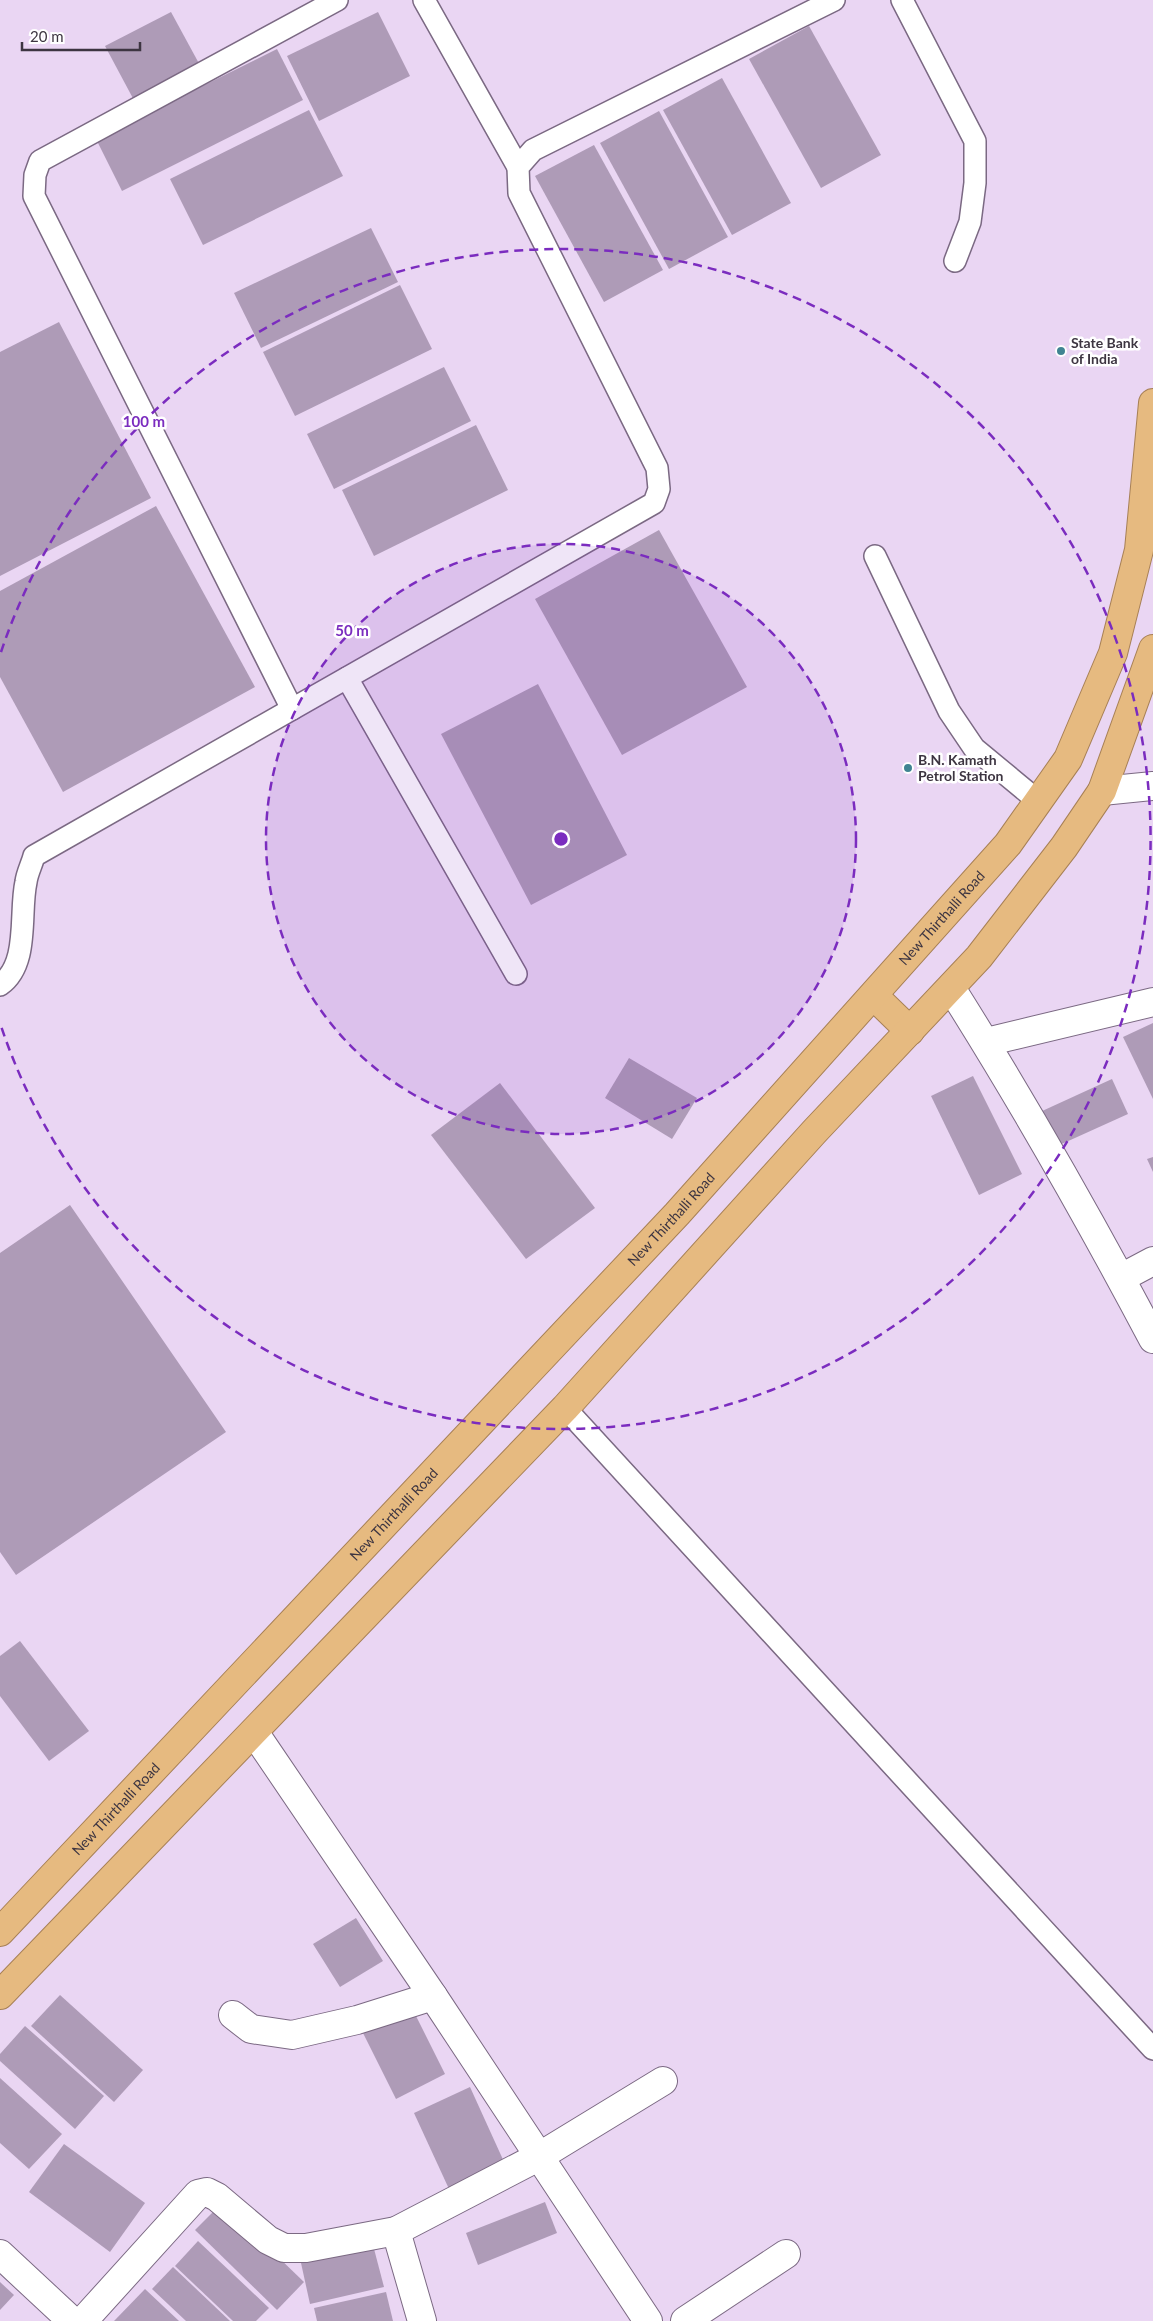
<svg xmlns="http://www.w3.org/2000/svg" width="1153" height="2321" viewBox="0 0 1153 2321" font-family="Lato,sans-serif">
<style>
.building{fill:#ae9bb7}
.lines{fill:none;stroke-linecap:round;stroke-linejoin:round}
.service-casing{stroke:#7b6983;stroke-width:24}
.minor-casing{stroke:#7b6983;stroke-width:30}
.trunk-casing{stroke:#a78056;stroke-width:30}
.service{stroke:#fff;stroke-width:21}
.minor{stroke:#fff;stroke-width:28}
.trunk{stroke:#e6ba80;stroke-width:28}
.ring{fill:none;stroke:#7b2cbf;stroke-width:2.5;stroke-dasharray:9 6}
.poi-dot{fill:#408492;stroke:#fff;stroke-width:2}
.labels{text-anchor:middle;stroke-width:5;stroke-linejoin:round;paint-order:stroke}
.poi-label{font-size:14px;font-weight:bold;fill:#3d3541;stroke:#fff;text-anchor:start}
.street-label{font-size:14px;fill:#3d3541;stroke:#fff}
.centre{fill:#7b2cbf;stroke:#fff;stroke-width:2.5}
.ring-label{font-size:15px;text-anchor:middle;font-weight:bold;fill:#7b2cbf;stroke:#fff;stroke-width:5;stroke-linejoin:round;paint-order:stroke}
</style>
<rect width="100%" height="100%" fill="#ead6f3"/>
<g class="building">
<polygon points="171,12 202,69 136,104 105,46"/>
<polygon points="378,12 410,76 319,121 287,56"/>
<polygon points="809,26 881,155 821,188 749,59"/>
<polygon points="277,49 303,100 122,191 96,139"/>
<polygon points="722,78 791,203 732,235 663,110"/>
<polygon points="309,110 343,176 203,245 170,179"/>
<polygon points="659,111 728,237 669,269 600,143"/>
<polygon points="594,145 663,270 604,302 535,176"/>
<polygon points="371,228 398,282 261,348 234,293"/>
<polygon points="400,285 432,349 295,416 263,352"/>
<polygon points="59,322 151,498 0,576 0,352"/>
<polygon points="444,367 471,421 334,489 307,434"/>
<polygon points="476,425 508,490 374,556 342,490"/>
<polygon points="156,506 255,687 63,792 0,677 0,591"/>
<polygon points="659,530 747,687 622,755 535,599"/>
<polygon points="538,684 627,855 531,905 441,734"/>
<polygon points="1153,1023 1153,1099 1123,1037"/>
<polygon points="629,1058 697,1098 672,1139 605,1098"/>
<polygon points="973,1076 1022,1174 979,1195 931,1096"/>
<polygon points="1112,1079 1128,1114 1055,1147 1040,1112"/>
<polygon points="500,1083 595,1208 526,1259 431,1135"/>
<polygon points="1153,1157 1153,1172 1147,1159"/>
<polygon points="70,1205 226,1432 16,1575 0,1552 0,1253"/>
<polygon points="20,1641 89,1731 49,1761 0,1696 0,1656"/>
<polygon points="356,1918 383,1961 340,1987 313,1944"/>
<polygon points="60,1995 143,2070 114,2102 31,2026"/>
<polygon points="412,2008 445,2074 396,2099 363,2033"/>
<polygon points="25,2026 104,2096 75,2129 0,2061 0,2054"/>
<polygon points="0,2078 62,2134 29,2169 0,2143"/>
<polygon points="470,2087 505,2164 449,2189 414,2113"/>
<polygon points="64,2144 145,2203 110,2252 29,2192"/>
<polygon points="545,2202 557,2233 478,2265 466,2233"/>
<polygon points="222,2203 304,2282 277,2310 195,2230"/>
<polygon points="198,2241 269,2308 256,2321 233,2321 175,2266"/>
<polygon points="373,2245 384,2287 310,2304 301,2263"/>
<polygon points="173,2267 230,2321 186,2321 152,2289"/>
<polygon points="0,2282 14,2295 0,2310"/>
<polygon points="145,2289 179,2321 114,2321"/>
<polygon points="386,2292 393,2321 317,2321 314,2308"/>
</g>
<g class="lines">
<defs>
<g id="service">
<polyline points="424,0 518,167"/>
<polyline points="902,0 975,141 975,183 970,222 955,261"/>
<polyline points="875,556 949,711 974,748 1038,801"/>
<polyline points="347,678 516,974"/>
<polyline points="292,709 34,196 35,175 40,161 337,0"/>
<path d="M0 985C30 964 19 913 26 882 27 873 32 864 34 856L654 503 659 489 657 468 519 193 518 167 533 150 834 0"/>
<polyline points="565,1408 1153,2049"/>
</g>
<g id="minor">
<polyline points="1102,791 1153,786"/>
<path d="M951 988C1023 1102 1090 1220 1153 1339"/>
<polyline points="986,1042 1153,1002"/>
<polyline points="1121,1278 1153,1261"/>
<polyline points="254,1732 433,1996 648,2321"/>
<polyline points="233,2015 251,2029 292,2035 357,2020 433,1996"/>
<polyline points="396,2231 422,2321"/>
<polyline points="0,2254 72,2321"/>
<polyline points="83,2321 198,2194 207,2192 217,2197 268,2240 284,2248 306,2248 396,2231 540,2156 663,2081"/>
<polyline points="685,2321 786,2254"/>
</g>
<g id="trunk">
<polyline points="874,996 910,1031"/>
<path id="s1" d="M0 1932 677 1214 1008 844 1068 759 1113 653 1139 550 1153 403"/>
<polyline points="0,1995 565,1408 814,1132 979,957 1064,847 1102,791 1153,649"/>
</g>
</defs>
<use href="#service" class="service-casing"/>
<use href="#minor" class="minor-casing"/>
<use href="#trunk" class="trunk-casing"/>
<use href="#service" class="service"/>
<use href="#minor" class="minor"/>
<use href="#trunk" class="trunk"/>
</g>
<circle cx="561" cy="839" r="295" fill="#7b2cbf" fill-opacity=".12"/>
<g class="ring">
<circle cx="561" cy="839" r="295"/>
<path d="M1 652A590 590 0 1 1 1 1026"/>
</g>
<g class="poi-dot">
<circle cx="1061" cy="351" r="5"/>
<circle cx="908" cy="768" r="5"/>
</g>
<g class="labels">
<g class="poi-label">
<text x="1071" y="348">State Bank<tspan x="1071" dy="16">of India</tspan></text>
<text x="918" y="765">B.N. Kamath<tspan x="918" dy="16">Petrol Station</tspan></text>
</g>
<g class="street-label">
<text dy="5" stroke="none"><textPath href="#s1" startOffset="1384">New Thirthalli Road</textPath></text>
<text dy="5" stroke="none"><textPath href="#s1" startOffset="979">New Thirthalli Road</textPath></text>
<text dy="5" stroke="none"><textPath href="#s1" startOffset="574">New Thirthalli Road</textPath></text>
<text dy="5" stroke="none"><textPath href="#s1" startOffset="169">New Thirthalli Road</textPath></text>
</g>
</g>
<circle cx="561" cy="839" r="8" class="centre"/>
<g class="ring-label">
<text x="144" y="427">100 m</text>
<text x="352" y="636">50 m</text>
</g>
<path d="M22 42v8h118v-8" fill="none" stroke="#3d3541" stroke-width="2.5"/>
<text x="30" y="42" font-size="15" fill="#3d3541" stroke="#ffffff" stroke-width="4" paint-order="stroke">20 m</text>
</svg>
